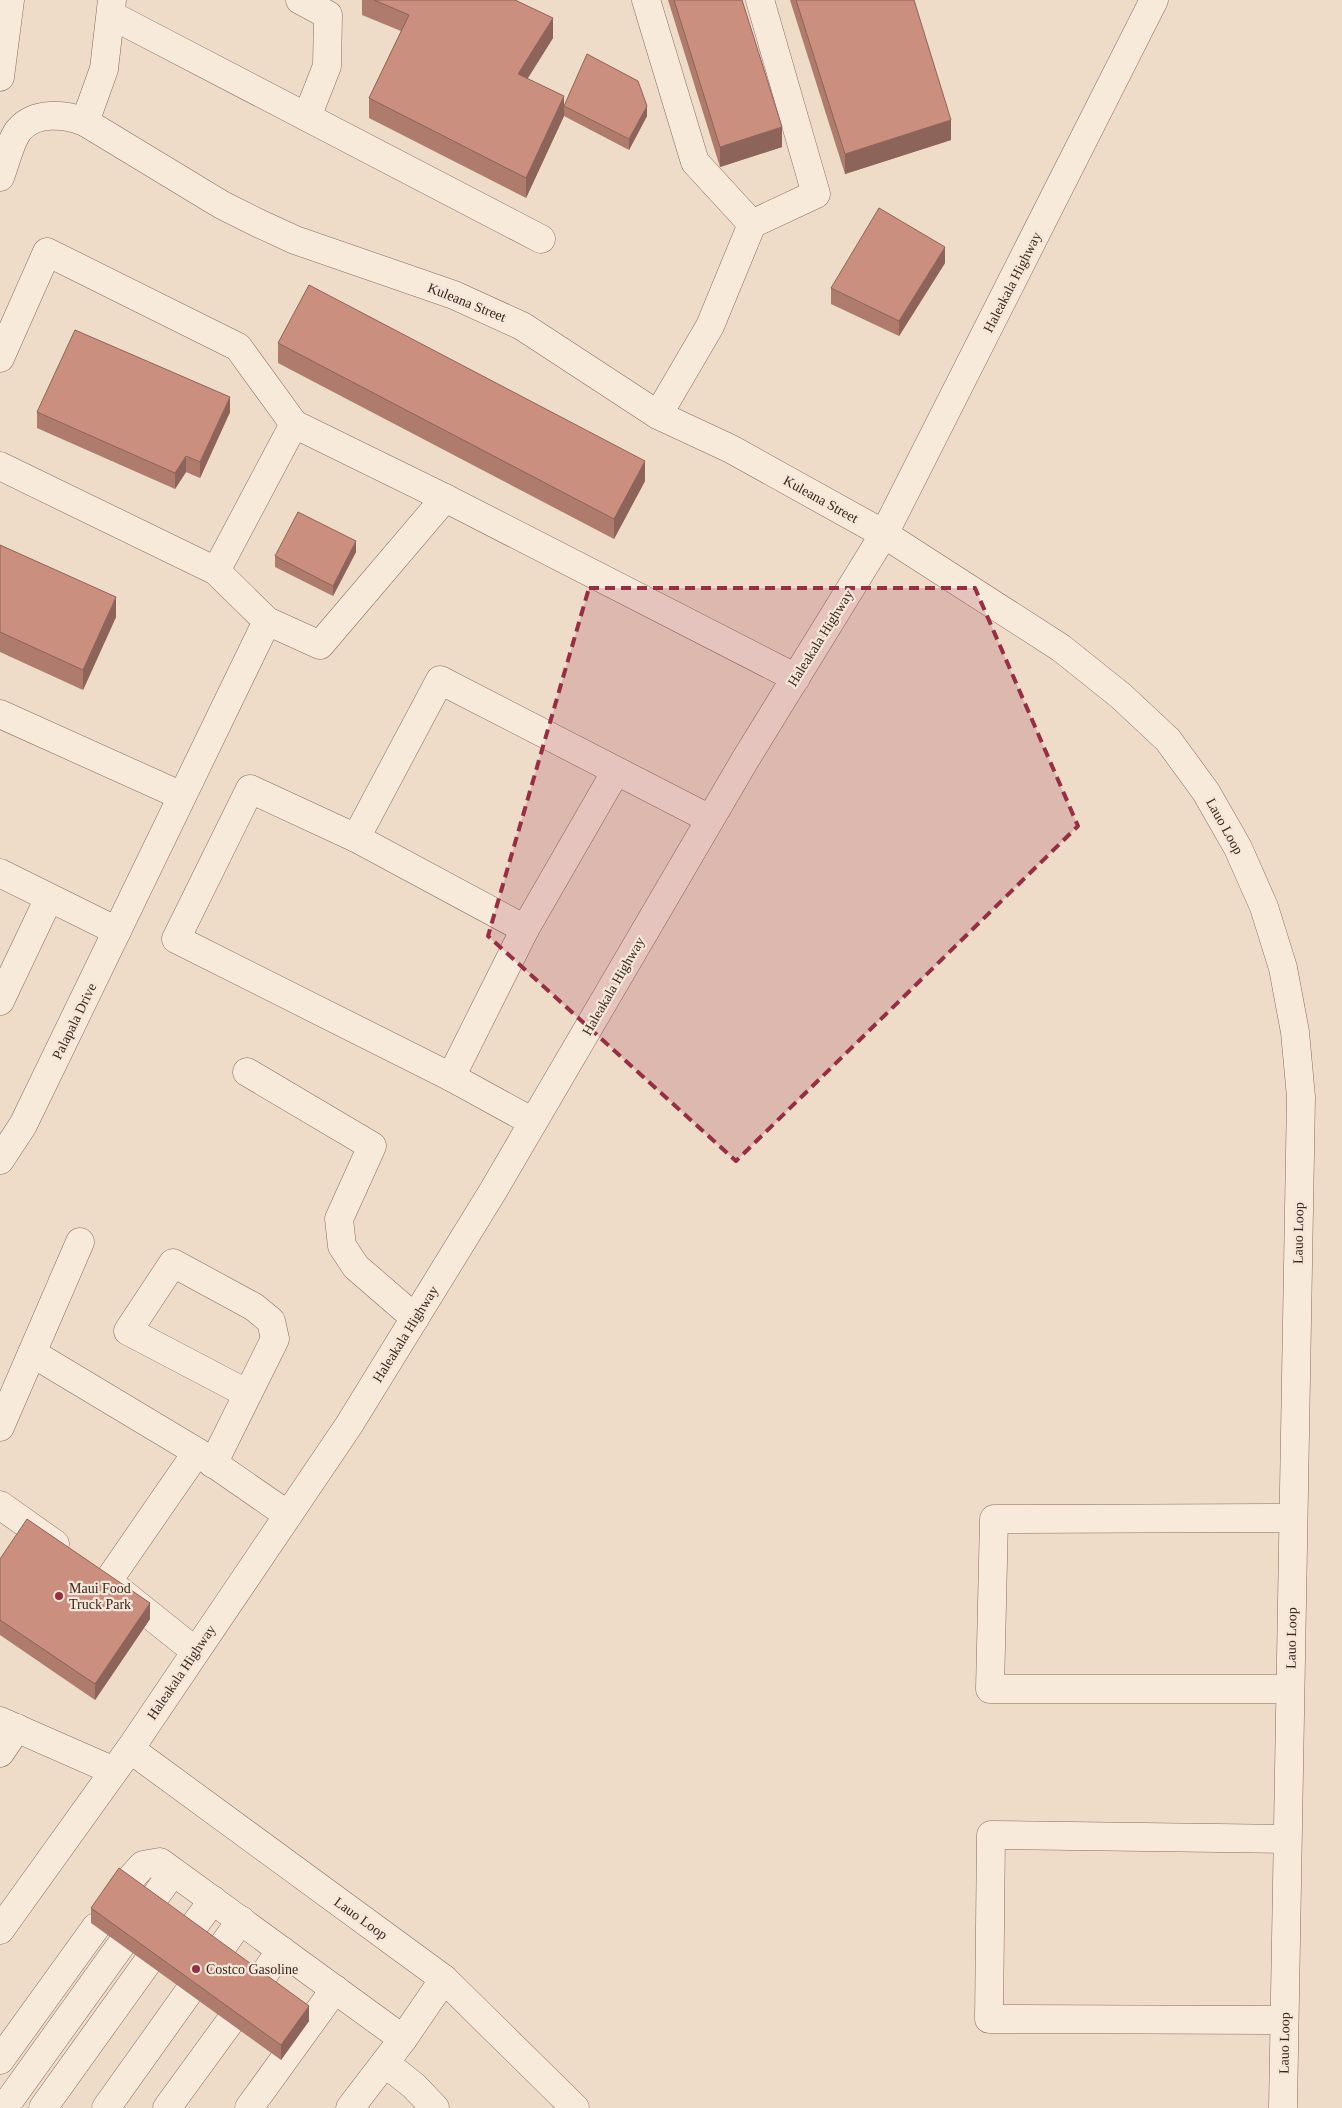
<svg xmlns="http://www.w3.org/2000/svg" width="1342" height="2108" viewBox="0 0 1342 2108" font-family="Georgia,serif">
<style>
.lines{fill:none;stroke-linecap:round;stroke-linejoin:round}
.minor-casing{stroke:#896c5d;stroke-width:29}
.minor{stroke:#f8eadb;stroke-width:28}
.wall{fill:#ae7b6d}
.shaded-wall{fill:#8d6459}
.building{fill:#ca8f7f;stroke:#8d6459}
.marked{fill:#972f44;fill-opacity:0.2;stroke:#972f44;stroke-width:4;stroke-dasharray:10 6;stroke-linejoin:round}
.poi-dot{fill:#972f44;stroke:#f5e6d7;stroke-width:2}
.labels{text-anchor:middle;stroke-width:4.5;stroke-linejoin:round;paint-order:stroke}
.street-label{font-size:14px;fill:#3a2820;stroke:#f5e6d7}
.poi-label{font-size:14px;fill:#3a2820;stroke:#f5e6d7;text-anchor:start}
</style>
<rect width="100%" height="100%" fill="#eedbc8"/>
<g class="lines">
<defs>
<g id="minor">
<polyline points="300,0 328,15 327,66 307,117"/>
<polyline points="646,0 695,162 752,224"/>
<polyline points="111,15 541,239"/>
<polyline points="0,77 10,0"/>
<polyline points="85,122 104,69 112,0"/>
<path d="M0 177C5 165 11 139 19 130 35 111 65 114 85 122L222 205 258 223 295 240 454 295 522 326 658 415 731 449 884 534 1061 648 1121 696 1168 740 1206 792 1238 848 1264 907 1283 968 1295 1032 1301 1097 1283 2108"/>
<polyline points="0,358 47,252 238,347 294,424 445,498 796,678"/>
<polyline points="658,415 710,326 752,224 816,194 760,0"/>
<polyline points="0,466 216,571 267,621 320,645 445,498"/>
<polyline points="216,571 294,424"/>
<polyline points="0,714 182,796"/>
<polyline points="616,771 525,929 356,838 440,680 710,819"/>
<polyline points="356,838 250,789 176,939 451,1077"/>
<polyline points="0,873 117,931"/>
<polyline points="525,929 451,1077 533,1122"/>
<polyline points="0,1001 49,898"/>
<polyline points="247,1072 372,1146 339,1219 342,1246 356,1267 415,1318"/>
<polyline points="0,1160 23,1125 267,621"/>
<polyline points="32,1353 80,1242"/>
<polyline points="0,1427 32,1353 197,1452 288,1515"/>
<polyline points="213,1464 275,1339 271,1321 254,1307 173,1263 128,1331 248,1394"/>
<polyline points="0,1505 55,1544"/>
<polyline points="108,1581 197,1452"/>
<polyline points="120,1591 195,1651"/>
<polyline points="1290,1689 990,1689 994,1519 1293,1518"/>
<polyline points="0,1721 114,1771"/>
<polyline points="130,1749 444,1979 575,2108"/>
<polyline points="0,1753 17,1728"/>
<polyline points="123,1887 143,1865 160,1862 403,2039"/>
<polyline points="149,1905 173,1872"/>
<polyline points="0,1930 130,1749 349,1425 493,1191 745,760 884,534 1154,0"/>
<polyline points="188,1934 213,1900"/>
<polyline points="217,1954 241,1920"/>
<polyline points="258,1983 281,1950"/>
<polyline points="1284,2020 989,2019 991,1835 1287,1839"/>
<polyline points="0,2060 96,1927"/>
<polyline points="385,2063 414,2086 435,2108"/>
<polyline points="4,2108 121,1945"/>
<polyline points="43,2108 147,1963"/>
<polyline points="106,2108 188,1993"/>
<polyline points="167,2108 229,2023"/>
<polyline points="249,2108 335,1989"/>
<polyline points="350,2108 403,2039 444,1979"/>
</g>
</defs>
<use href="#minor" class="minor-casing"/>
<use href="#minor" class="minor"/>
</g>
<g class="wall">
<polygon points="362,0 515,0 553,38 527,79 564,106 647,116 629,150 564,116 526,198 369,118 369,98 401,31 362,15"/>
<polygon points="668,0 742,0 782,147 720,167"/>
<polygon points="790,0 914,0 951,140 845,174"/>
<polygon points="945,263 899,336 831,304 831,288"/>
<polygon points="278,343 645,481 614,539 278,363"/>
<polygon points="37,412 230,412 200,478 186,472 175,489 37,428"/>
<polygon points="0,545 116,617 83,690 0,652"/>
<polygon points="356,552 333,596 275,567 275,556"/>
<polygon points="0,1559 150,1619 95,1700 0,1635"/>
<polygon points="91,1908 309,2021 281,2060 91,1923"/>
</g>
<g class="shaded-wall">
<polygon points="553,18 553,38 518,94 518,74"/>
<polygon points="564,96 564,116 526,198 526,178"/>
<polygon points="647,106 647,116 629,150 629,139"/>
<polygon points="951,120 951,140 845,174 845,154"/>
<polygon points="782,127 782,147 720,167 720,147"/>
<polygon points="945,247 945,263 899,336 899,321"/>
<polygon points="230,397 230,412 200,478 200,462"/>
<polygon points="186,456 186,472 175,489 175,473"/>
<polygon points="645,461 645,481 614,539 614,519"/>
<polygon points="356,541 356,552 333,596 333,586"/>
<polygon points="116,597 116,617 83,690 83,670"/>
<polygon points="150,1603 150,1619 95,1700 95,1684"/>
<polygon points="309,2006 309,2021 281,2060 281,2045"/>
</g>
<g class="building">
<polygon points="374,0 515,0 553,18 518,74 564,96 526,178 369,98 409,15"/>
<polygon points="674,0 742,0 782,127 720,147"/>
<polygon points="796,0 914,0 951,120 845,154"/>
<polygon points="587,54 638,81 647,106 629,139 564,106"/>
<polygon points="879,208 945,247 899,321 831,288"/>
<polygon points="309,285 645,461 614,519 278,343"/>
<polygon points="75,330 230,397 200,462 186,456 175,473 37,412"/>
<polygon points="298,512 356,541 333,586 275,556"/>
<polygon points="0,545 116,597 83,670 0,632"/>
<polygon points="27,1519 150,1603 95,1684 0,1620 0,1559"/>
<polygon points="119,1868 309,2006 281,2045 91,1908"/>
</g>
<path class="marked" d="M589 588H975L1078 826 736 1161 488 936Z"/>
<g class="poi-dot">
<circle cx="59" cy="1596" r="5"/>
<circle cx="196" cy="1969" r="5"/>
</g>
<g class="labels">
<g class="street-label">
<text transform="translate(1012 282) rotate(-63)" y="5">Haleakala Highway</text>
<text transform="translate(467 302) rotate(22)" y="5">Kuleana Street</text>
<text transform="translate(821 499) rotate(29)" y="5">Kuleana Street</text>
<text transform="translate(820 638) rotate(-58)" y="5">Haleakala Highway</text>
<text transform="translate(1225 826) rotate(61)" y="5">Lauo Loop</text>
<text transform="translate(613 986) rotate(-60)" y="5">Haleakala Highway</text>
<text transform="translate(74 1021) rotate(-64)" y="5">Palapala Drive</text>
<text transform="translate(1298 1233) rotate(-89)" y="5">Lauo Loop</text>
<text transform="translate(405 1334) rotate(-58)" y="5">Haleakala Highway</text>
<text transform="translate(1291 1638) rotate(-89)" y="5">Lauo Loop</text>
<text transform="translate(181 1672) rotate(-56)" y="5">Haleakala Highway</text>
<text transform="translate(361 1918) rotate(36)" y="5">Lauo Loop</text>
<text transform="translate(1284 2043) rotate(-89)" y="5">Lauo Loop</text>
</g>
<g class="poi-label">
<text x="69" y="1593">Maui Food<tspan x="69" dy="16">Truck Park</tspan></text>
<text x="206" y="1974">Costco Gasoline</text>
</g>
</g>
</svg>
